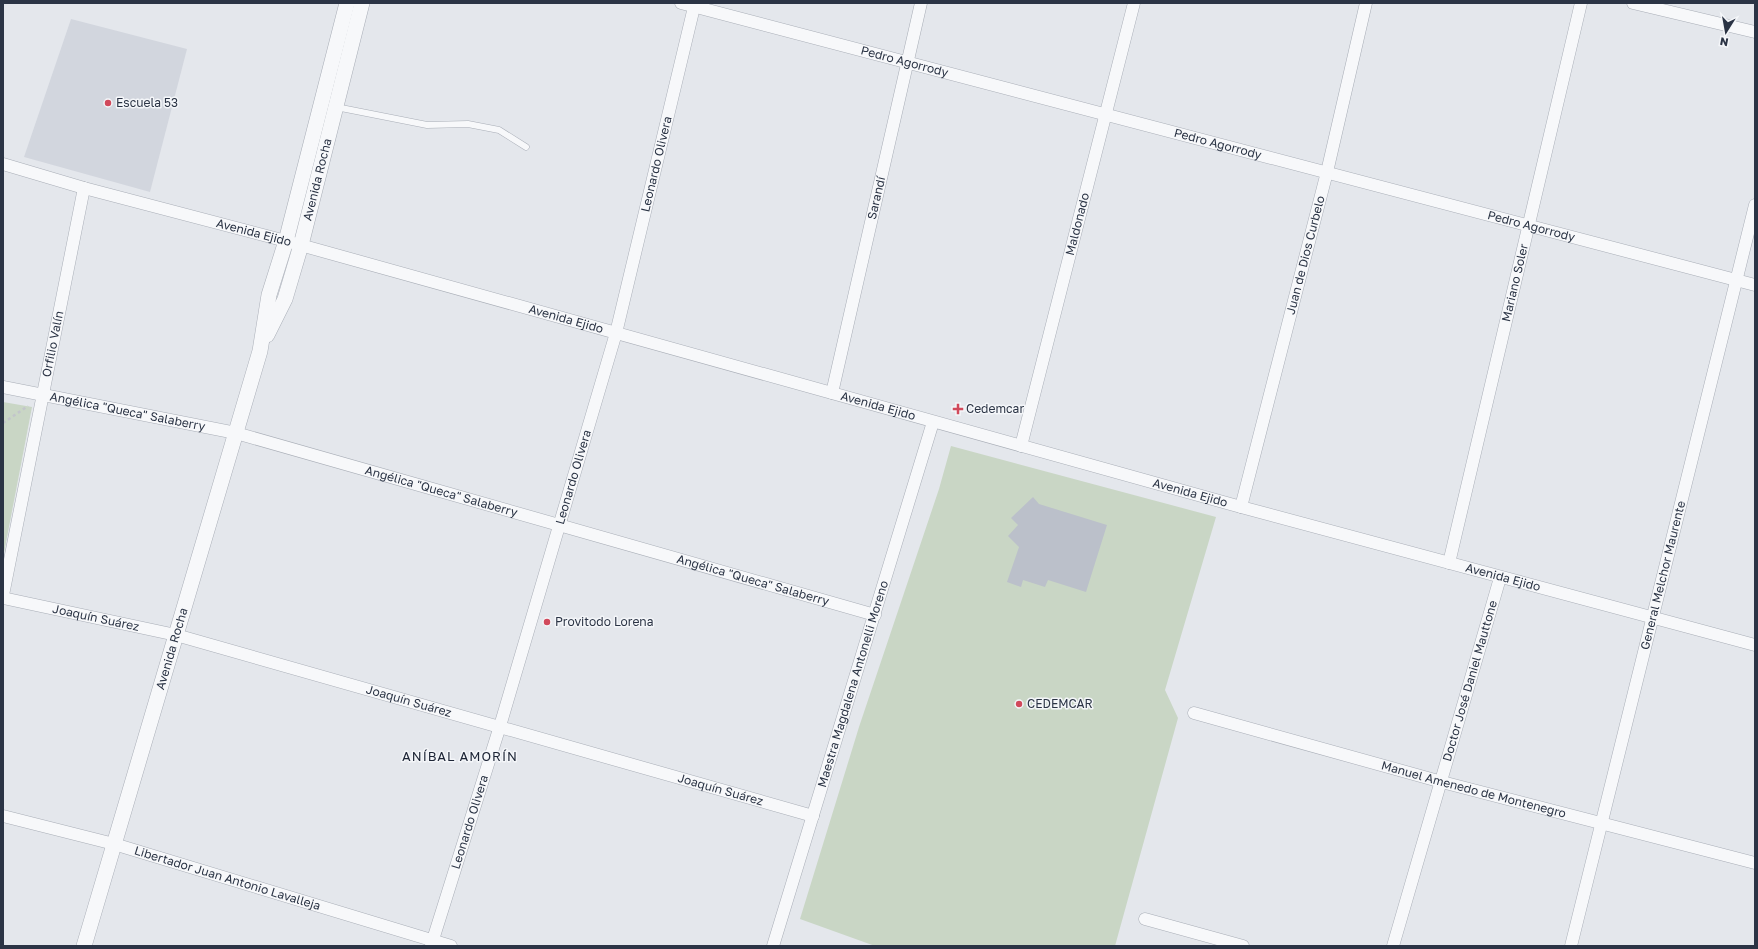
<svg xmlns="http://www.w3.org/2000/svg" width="1758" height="949" viewBox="0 0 1758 949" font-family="'Golos Text',sans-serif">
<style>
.built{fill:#d2d6de}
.green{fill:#c9d6c5}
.building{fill:#bbc0ca}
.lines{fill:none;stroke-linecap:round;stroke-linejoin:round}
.service-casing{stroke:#a9aeb7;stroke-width:7}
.minor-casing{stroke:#a9aeb7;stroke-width:13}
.tertiary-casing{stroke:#a9aeb7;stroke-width:16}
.path{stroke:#c2c5cb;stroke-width:2.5;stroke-dasharray:3 3;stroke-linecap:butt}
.service{stroke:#f7f8fa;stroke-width:6}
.minor{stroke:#f7f8fa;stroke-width:12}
.tertiary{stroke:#f7f8fa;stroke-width:15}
.poi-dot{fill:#d1495b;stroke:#f4f6f9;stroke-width:1.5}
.labels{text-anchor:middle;stroke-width:3;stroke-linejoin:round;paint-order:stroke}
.street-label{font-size:12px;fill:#2b3445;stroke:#f4f6f9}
.poi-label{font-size:12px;fill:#2b3445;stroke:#f4f6f9;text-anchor:start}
.neighbourhood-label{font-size:13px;letter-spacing:1px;fill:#1d2536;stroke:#f4f6f9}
</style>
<rect width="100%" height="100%" fill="#e4e7ec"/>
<polygon class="built" points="71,19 187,49 150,192 24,157"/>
<g class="green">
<polygon points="3,402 32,407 3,558"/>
<polygon points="951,446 1216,517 1165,690 1178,718 1115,946 875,946 800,919 859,727 939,489"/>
</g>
<polygon class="building" points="1033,497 1039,504 1107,525 1086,592 1048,580 1045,587 1023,580 1021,587 1007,582 1019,547 1008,536 1018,525 1011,518"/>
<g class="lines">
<defs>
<polyline id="service" points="336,107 427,125 468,124 499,130 526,147"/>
<g id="minor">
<path id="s1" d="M681 3 1755 285"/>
<polyline points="1633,3 1755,32"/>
<path id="s2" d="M3 164 84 188 286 241 1241 507 1755 645"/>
<path id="s3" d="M3 387 236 433 875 615"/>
<path id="s4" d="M832 393 921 3"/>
<path id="s5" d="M1021 446 1134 3"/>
<path id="s6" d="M1241 507 1327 172 1366 3"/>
<path id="s7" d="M1449 563 1581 3"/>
<path id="s8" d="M3 595 84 188"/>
<path id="s9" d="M3 598 176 635 813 816"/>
<path id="s10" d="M1194 713 1442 782 1755 863"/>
<path id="s11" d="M3 816 114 844 451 946"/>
<polyline points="1145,919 1243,946"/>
<path id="s12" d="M431 946 500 726 616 333 695 3"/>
<path id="s13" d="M773 946 933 422"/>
<path id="s14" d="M1393 946 1500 578"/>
<path id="s15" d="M1571 946 1755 205"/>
</g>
<g id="tertiary">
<path id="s16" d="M267 335 285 299 301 245 362 3"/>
<path id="s17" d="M84 946 260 351 269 295 286 241 347 3"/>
</g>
</defs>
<use href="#service" class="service-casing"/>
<use href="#minor" class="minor-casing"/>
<use href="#tertiary" class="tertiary-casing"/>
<polyline class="path" points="3,423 28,406"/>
<use href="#service" class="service"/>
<use href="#minor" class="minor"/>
<use href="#tertiary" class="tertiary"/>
</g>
<g class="poi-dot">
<circle cx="108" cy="103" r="4"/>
<path d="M956 403h4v4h4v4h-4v4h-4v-4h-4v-4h4z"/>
<circle cx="547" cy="622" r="4"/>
<circle cx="1019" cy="704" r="4"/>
</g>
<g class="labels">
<g class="street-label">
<text dy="4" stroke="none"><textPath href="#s1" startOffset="231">Pedro Agorrody</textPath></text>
<text dy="4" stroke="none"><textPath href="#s1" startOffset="555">Pedro Agorrody</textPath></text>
<text dy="4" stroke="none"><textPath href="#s12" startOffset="814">Leonardo Olivera</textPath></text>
<text dy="4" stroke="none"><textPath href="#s16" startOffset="164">Avenida Rocha</textPath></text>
<text dy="4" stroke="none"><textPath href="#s4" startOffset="200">Sarandí</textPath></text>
<text dy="4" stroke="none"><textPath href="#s5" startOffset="229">Maldonado</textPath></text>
<text dy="4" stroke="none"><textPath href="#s1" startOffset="879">Pedro Agorrody</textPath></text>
<text dy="4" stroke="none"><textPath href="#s2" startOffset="260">Avenida Ejido</textPath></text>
<text dy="4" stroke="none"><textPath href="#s6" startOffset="260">Juan de Dios Curbelo</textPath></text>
<text dy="4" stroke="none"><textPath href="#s7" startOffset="288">Mariano Soler</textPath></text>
<text dy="4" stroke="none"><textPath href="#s2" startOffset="584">Avenida Ejido</textPath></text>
<text dy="4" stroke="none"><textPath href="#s8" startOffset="256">Orfilio Valín</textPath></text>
<text dy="4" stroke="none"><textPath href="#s2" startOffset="908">Avenida Ejido</textPath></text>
<text dy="4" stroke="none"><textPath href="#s3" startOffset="127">Angélica "Queca" Salaberry</textPath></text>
<text dy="4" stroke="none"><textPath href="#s12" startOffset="490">Leonardo Olivera</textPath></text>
<text dy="4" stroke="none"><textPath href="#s3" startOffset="451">Angélica "Queca" Salaberry</textPath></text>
<text dy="4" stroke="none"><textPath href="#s2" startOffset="1232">Avenida Ejido</textPath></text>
<text dy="4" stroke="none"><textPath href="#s15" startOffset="382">General Melchor Maurente</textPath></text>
<text dy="4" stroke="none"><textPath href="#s2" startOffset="1556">Avenida Ejido</textPath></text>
<text dy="4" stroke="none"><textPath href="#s3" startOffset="775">Angélica "Queca" Salaberry</textPath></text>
<text dy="4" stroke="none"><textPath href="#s9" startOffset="95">Joaquín Suárez</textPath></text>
<text dy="4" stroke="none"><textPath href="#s17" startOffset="310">Avenida Rocha</textPath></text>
<text dy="4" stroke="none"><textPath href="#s14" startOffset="276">Doctor José Daniel Mauttone</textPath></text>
<text dy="4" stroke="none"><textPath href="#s13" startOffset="274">Maestra Magdalena Antonelli Moreno</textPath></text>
<text dy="4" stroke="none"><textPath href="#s9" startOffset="419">Joaquín Suárez</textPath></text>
<text dy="4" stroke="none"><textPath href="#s9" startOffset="743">Joaquín Suárez</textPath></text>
<text dy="4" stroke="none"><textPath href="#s10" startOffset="290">Manuel Amenedo de Montenegro</textPath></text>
<text dy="4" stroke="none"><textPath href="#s12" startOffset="130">Leonardo Olivera</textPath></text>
<text dy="4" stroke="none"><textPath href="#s11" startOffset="233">Libertador Juan Antonio Lavalleja</textPath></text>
</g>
<g class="poi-label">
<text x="116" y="107">Escuela 53</text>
<text x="966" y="413">Cedemcar</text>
<text x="555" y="626">Provitodo Lorena</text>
<text x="1027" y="708">CEDEMCAR</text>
</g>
<g class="neighbourhood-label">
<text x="460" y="761">ANÍBAL AMORÍN</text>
</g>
</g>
<rect width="1758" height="949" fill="none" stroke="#2b3445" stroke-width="8"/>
<g transform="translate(1726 32) rotate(191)" stroke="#f4f6f9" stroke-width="3" paint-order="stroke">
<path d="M0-3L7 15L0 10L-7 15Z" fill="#2b3445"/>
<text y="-6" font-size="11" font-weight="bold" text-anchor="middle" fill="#2b3445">N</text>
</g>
</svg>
